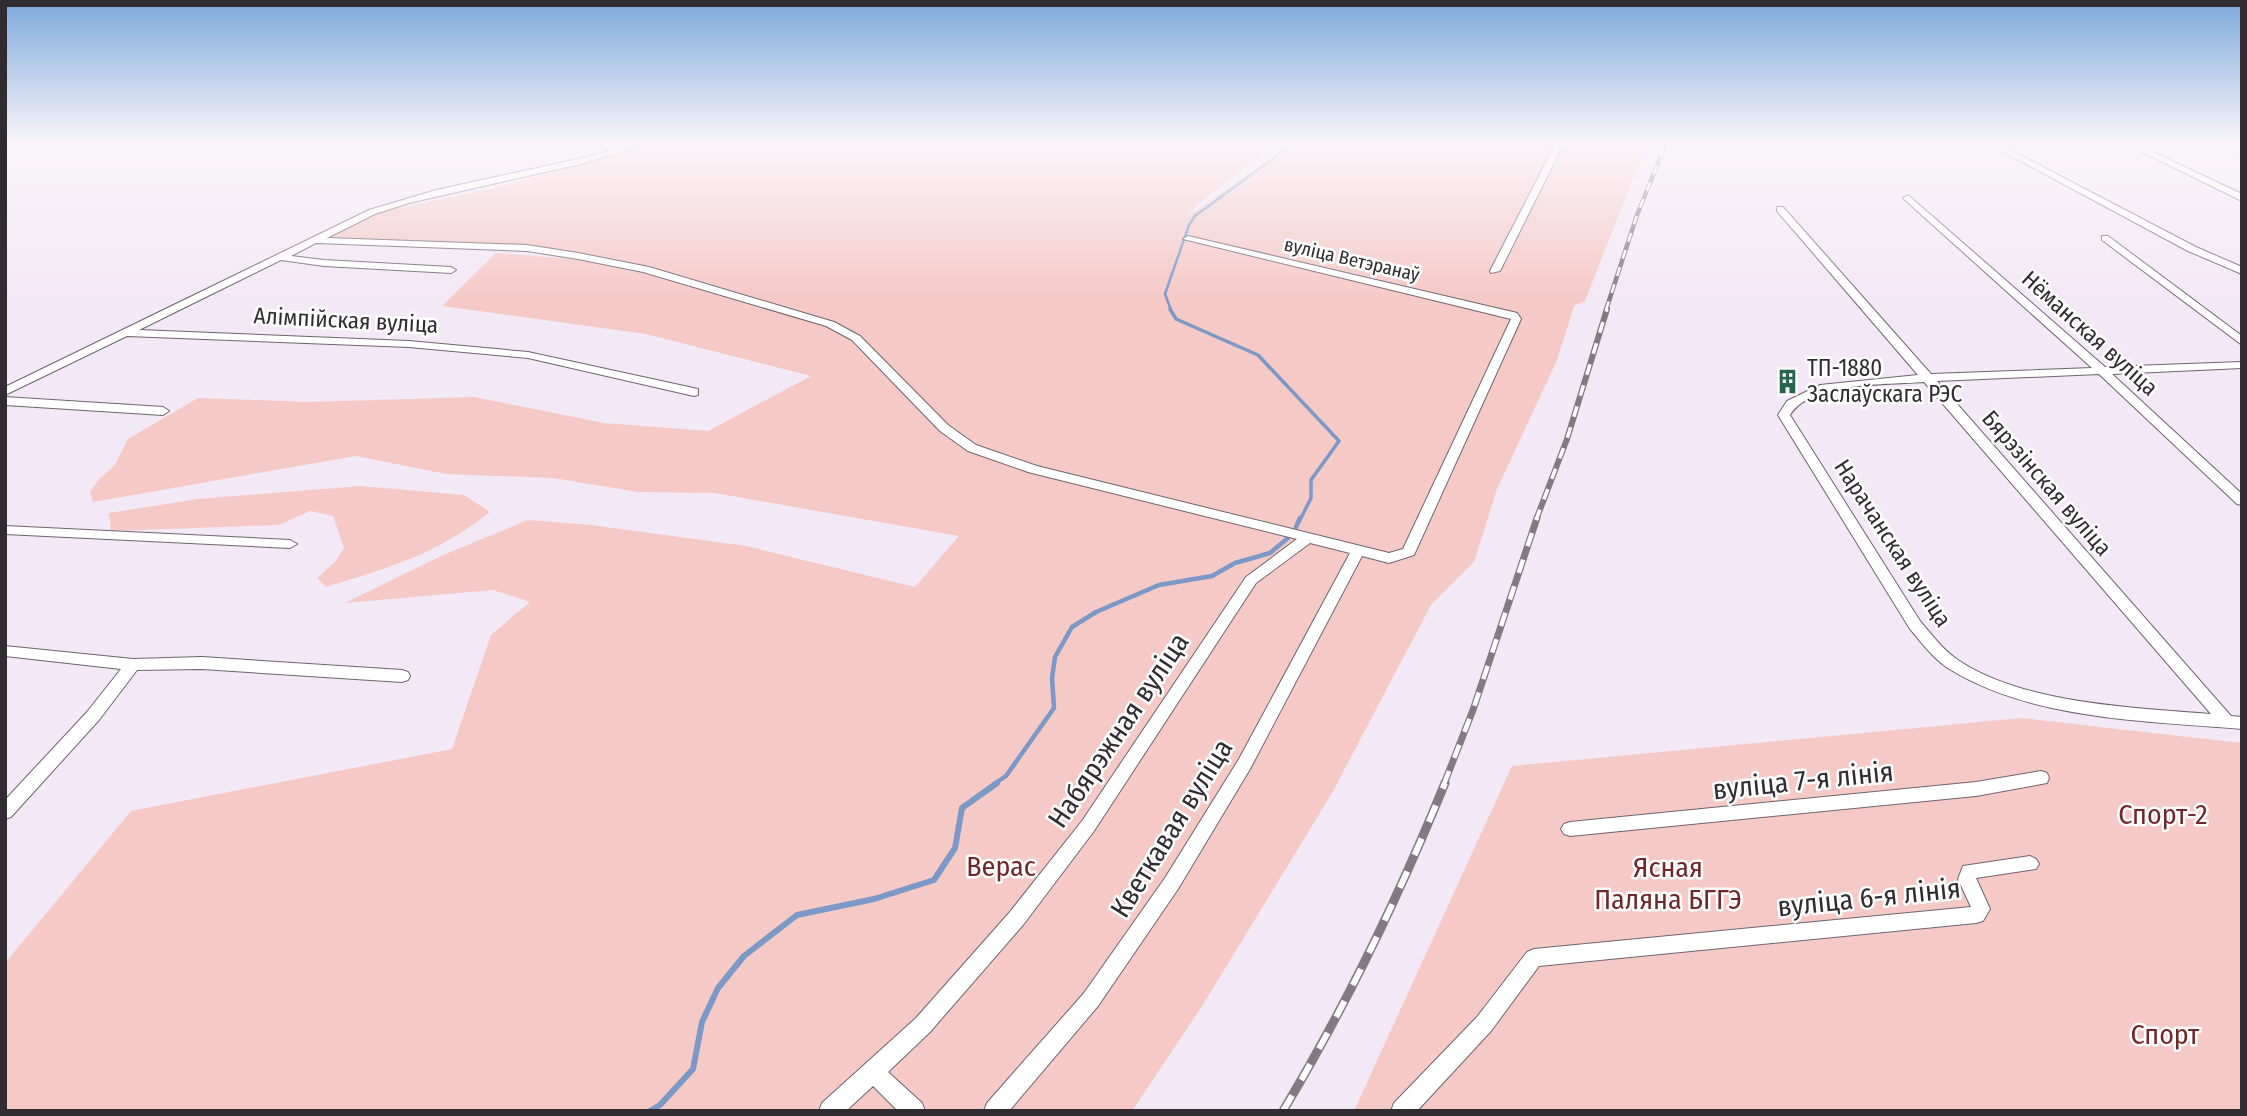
<svg xmlns="http://www.w3.org/2000/svg" width="2247" height="1116" viewBox="0 0 2247 1116" font-family="'Fira Sans Condensed',sans-serif">
<style>
.green{fill:#f5c9c6}
.lines{fill:none;stroke-linecap:round;stroke-linejoin:round}
.stream-far3{stroke:#7c98c7;stroke-width:2.5}
.stream-far2{stroke:#7c98c7;stroke-width:3.5}
.stream-far1{stroke:#7c98c7;stroke-width:4.5}
.stream{stroke:#7c98c7;stroke-width:6}
.minor-casing{stroke:#6e646f;stroke-width:2}
.minor{fill:#fff;fill-rule:evenodd}
.rail-far3-casing{stroke:#817a83;stroke-width:4.5}
.rail-far2-casing{stroke:#817a83;stroke-width:6}
.rail-far1-casing{stroke:#817a83;stroke-width:7}
.rail-casing{stroke:#817a83;stroke-width:9}
.rail-far3{stroke:#fff;stroke-width:2.5;stroke-dasharray:9;stroke-linecap:butt}
.rail-far2{stroke:#fff;stroke-width:3.5;stroke-dasharray:11;stroke-linecap:butt}
.rail-far1{stroke:#fff;stroke-width:4.5;stroke-dasharray:14;stroke-linecap:butt}
.rail{stroke:#fff;stroke-width:6;stroke-dasharray:18;stroke-linecap:butt}
.labels{text-anchor:middle;stroke-width:5;stroke-linejoin:round;paint-order:stroke}
.far-street-label{font-size:19px;fill:#302c31;stroke:#fff}
.street-label{font-size:23px;fill:#302c31;stroke:#fff}
.poi-label{font-size:23px;fill:#302c31;stroke:#fff;text-anchor:start}
.near-street-label{font-size:28px;fill:#302c31;stroke:#fff}
.near-park-label{font-size:28px;fill:#712627;stroke:#fff}
</style>
<rect width="100%" height="100%" fill="#f3e8f5"/>
<g class="green">
<path d="M658 143H1278L1198 204 1187 217 1293 143H1647L1585 301 1574 306 1557 360 1497 489 1474 562 1431 605 1332 793 1204 1003 1132 1111H5V963L131 811 452 749 491 635 530 602 493 590 345 603 441 556 528 520 591 525 746 546 915 587 959 536 715 493 638 492 553 478 446 474 356 456 93 502 90 492 99 479 115 465 128 439 198 398 310 402 474 397 604 423 708 431 811 376 646 334 442 306 496 253 624 263C526 239 426 244 327 238L385 211 494 188Z"/>
<path d="M361 486 464 495 490 512C435 555 391 567 326 587L317 578 335 562 344 548 333 516 310 511 279 525 111 531 109 513 198 499Z"/>
<polygon points="2022,718 2242,743 2242,1111 1354,1111 1512,766"/>
</g>
<g class="lines">
<polyline class="stream-far3" points="1171,310 1165,294 1189,225 1195,216 1294,143"/>
<polyline class="stream-far2" points="1170,309 1176,319 1258,355 1339,441 1311,480 1311,498 1300,520"/>
<g class="stream-far1">
<polyline points="1296,527 1300,518"/>
<polyline points="994,784 1006,776 1054,708 1052,678 1055,657 1072,627 1096,612 1159,585 1212,576 1235,563 1270,553 1288,538"/>
</g>
<polyline class="stream" points="650,1111 660,1105 693,1069 702,1022 718,988 744,956 797,915 874,899 934,880 955,848 962,808 997,783"/>
<defs>
<g id="minor">
<polygon points="638,143 650,143 581,164 409,203 375,214 327,238 527,245 578,253 649,267 834,322 860,336 948,425 976,445 1037,466 1389,553 1403,549 1511,319 1183,239 1188,236 1513,312 1517,313 1521,319 1414,555 1389,563 1362,556 1250,769 1178,889 1098,1006 1009,1111 984,1111 987,1103 1084,993 1165,878 1239,759 1350,553 1310,543 1256,583 1094,831 1023,925 930,1032 888,1072 922,1103 925,1111 898,1111 873,1086 846,1111 819,1111 822,1103 916,1018 1009,913 1082,821 1246,577 1297,539 1028,472 968,451 940,431 852,340 826,326 643,272 578,259 527,251 316,243 291,256 324,260 451,267 456,270 451,273 324,266 281,260 139,330 409,341 528,352 698,389 698,395 694,396 528,358 409,347 127,336 5,395 5,387 369,210 436,190 578,159"/>
<polygon points="1556,143 1564,143 1500,271 1491,273 1490,271"/>
<polygon points="1987,143 1997,143 2196,247 2242,267 2242,274 2188,251"/>
<polygon points="2124,143 2134,143 2242,194 2242,201"/>
<polygon points="2218,143 2228,143 2242,150 2242,156"/>
<path d="M1908 195 2105 367 2242 362V368L2112 374 2242 494V505L2237 504 2099 374 1937 381 2231 716 2242 717V729C2149 721 2033 720 1951 670 1934 660 1922 643 1910 629L1778 415 1787 401 1820 385 1918 375 1777 211V207H1783L1931 374 2092 368 1905 200 1903 198ZM1924 382 2211 714C2135 708 2023 704 1958 660 1943 650 1932 635 1920 621L1790 415C1811 381 1887 385 1924 382Z"/>
<polygon points="2102,236 2108,236 2242,336 2242,345 2102,240"/>
<polygon points="5,397 163,407 169,411 163,415 5,405"/>
<polygon points="5,526 290,540 297,544 290,548 5,534"/>
<polygon points="5,646 133,659 202,657 402,670 408,672 410,676 408,680 402,682 202,669 137,670 99,720 11,817 5,819 5,800 87,712 121,669 5,656"/>
<polygon points="2041,771 2047,773 2049,778 2047,783 1976,796 1570,836 1564,834 1561,829 1564,824 1570,822 1976,782"/>
<polygon points="2030,856 2036,859 2039,864 2036,869 1976,878 1990,909 1983,921 1976,923 1539,966 1491,1031 1417,1111 1391,1111 1394,1103 1477,1017 1527,952 1534,949 1971,907 1958,879 1963,866"/>
</g>
</defs>
<use href="#minor" class="minor-casing"/>
<use href="#minor" class="minor"/>
<defs>
<polyline id="rail-far3" points="1606,310 1637,215 1666,143"/>
<polyline id="rail-far2" points="1536,520 1567,439 1607,309"/>
<polyline id="rail-far1" points="1444,784 1473,710 1537,518"/>
<path id="rail" d="M1283 1111C1346 1006 1399 896 1445 783"/>
</defs>
<use href="#rail-far3" class="rail-far3-casing"/>
<use href="#rail-far2" class="rail-far2-casing"/>
<use href="#rail-far1" class="rail-far1-casing"/>
<use href="#rail" class="rail-casing"/>
<use href="#rail-far3" class="rail-far3"/>
<use href="#rail-far2" class="rail-far2"/>
<use href="#rail-far1" class="rail-far1"/>
<use href="#rail" class="rail"/>
</g>
<linearGradient id="sky" x2="0" y2="1"><stop stop-color="#7da9db"/><stop offset="0.48" stop-color="#faf5fa"/><stop offset="1" stop-color="#faf5fa" stop-opacity="0"/></linearGradient>
<rect width="2247" height="299" fill="url(#sky)"/>
<defs>
<symbol id="building-bare" viewBox="-9 -9 18 18"><path d="M-4-6H4V6H1V3H-1V6H-4ZM-2.5-4.3h1.7v1.8h-1.7ZM.8-4.3h1.7v1.8H.8ZM-2.5-1h1.7V.8h-1.7ZM.8-1h1.7V.8H.8Z" fill="#276551" stroke="#fff" stroke-width="2.5" paint-order="stroke"/></symbol>
</defs>
<g fill-rule="evenodd">
<use href="#building-bare" x="1770" y="364" width="35" height="35"/>
</g>
<g class="labels">
<g class="far-street-label">
<text transform="translate(1352 259) rotate(13)" y="7">вуліца Ветэранаў</text>
</g>
<g class="street-label">
<text transform="translate(346 320) rotate(3)" y="8">Алімпійская вуліца</text>
<text transform="translate(2090 333) rotate(42)" y="8">Нёманская вуліца</text>
<text transform="translate(2047 483) rotate(49)" y="8">Бярэзінская вуліца</text>
<text transform="translate(1893 543) rotate(57)" y="8">Нарачанская вуліца</text>
</g>
<g class="poi-label">
<text x="1807" y="376">ТП-1880<tspan x="1807" dy="26">Заслаўскага РЭС</tspan></text>
</g>
<g class="near-street-label">
<text transform="translate(1118 730) rotate(-56)" y="10">Набярэжная вуліца</text>
<text transform="translate(1803 780) rotate(-6)" y="10">вуліца 7-я лінія</text>
<text transform="translate(1171 828) rotate(-58)" y="10">Кветкавая вуліца</text>
<text transform="translate(1869 897) rotate(-6)" y="10">вуліца 6-я лінія</text>
</g>
<g class="near-park-label">
<text x="2163" y="824">Спорт-2</text>
<text x="1001" y="876">Верас</text>
<text x="1668" y="877">Ясная<tspan x="1668" dy="32">Паляна БГГЭ</tspan></text>
<text x="2165" y="1044">Спорт</text>
</g>
</g>
<rect width="2247" height="1116" fill="none" stroke="#302c31" stroke-width="14"/>
</svg>
